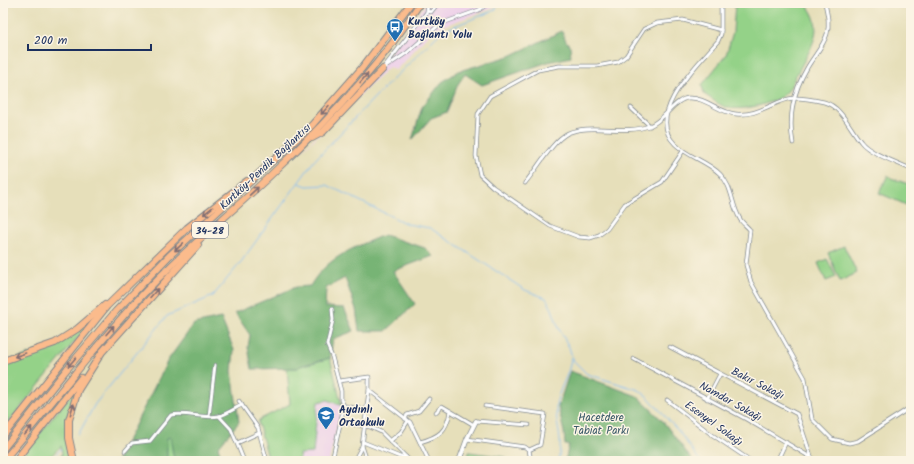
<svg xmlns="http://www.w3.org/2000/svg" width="914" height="464" viewBox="0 0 914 464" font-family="Kalam,sans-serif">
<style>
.built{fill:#edd0e9}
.green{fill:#94d288;stroke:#588073}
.forest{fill:#77b474;stroke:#497269}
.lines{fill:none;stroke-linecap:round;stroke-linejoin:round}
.stream{stroke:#82bdf4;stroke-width:1}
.minor-casing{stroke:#80878c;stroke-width:4.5}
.tertiary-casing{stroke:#80878c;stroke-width:5.5}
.motorway-casing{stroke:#80878c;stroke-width:8}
.minor{stroke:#fff;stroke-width:3}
.tertiary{stroke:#fff;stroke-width:4}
.motorway{stroke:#fbbb8c;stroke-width:6}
.oneway{stroke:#806e73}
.labels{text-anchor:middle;stroke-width:3;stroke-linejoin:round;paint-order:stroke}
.shield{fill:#fcf5e5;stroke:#5e6a86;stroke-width:1}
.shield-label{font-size:10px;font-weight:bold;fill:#1b2f5e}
.poi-label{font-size:11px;font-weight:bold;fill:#1b2f5e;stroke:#fcf5e5;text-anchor:start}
.street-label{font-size:11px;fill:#1b2f5e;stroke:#fcf5e5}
.park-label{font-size:11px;fill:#395868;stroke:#fcf5e5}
</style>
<rect width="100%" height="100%" fill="#fcf5e5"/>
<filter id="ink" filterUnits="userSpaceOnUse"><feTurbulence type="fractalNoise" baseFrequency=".025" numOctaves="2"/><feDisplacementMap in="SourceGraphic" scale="8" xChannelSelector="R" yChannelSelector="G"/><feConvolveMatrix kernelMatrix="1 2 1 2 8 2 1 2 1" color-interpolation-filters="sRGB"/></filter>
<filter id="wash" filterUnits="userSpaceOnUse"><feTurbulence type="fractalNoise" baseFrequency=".012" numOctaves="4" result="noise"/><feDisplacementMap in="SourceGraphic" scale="16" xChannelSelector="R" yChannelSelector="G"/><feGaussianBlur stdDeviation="0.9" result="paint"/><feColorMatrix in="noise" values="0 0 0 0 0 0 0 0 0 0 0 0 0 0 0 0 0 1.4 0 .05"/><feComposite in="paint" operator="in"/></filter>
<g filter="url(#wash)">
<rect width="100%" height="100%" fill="#e6dfba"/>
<g class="built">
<polygon points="426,3 496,3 491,9 434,29 396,70 389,67 300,153 377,71"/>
<polygon points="328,400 342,406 329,461 300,461 299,454 313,453 318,402"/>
</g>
<g class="green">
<path d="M735 3H805C827 28 811 47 798 72 794 78 791 88 786 93 775 104 739 112 725 107 718 104 710 98 704 94L702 85 726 55 733 32Z"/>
<polygon points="888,175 891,178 911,185 911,207 879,193"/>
<polygon points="844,246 857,273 840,281 828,253"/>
<polygon points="827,259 836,277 826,281 818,263"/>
<polygon points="89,324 3,429 3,363 57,345"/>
<polygon points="330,358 342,406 328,400 318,402 313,453 299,454 300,461 269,461 258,423 259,420 290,404 287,368 298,368 300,366"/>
<path d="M76 388C68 413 62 436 71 461H55L62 455 61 446 46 461H18Z"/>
<polygon points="174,429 187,461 160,461 162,435"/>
<polygon points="469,452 506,457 507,461 467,461"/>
</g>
<g class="forest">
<polygon points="562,31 566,41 570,46 571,57 548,62 482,85 465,74 458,84 447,112 431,118 412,140 422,107 442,82 459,71 510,56"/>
<path d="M384 235 425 248 433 256 393 271 415 304 386 331H359L356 309 345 278 326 288 325 307 344 308 354 331 333 339 330 358 300 366 298 368 252 369 248 347 250 335 235 313 296 287 310 286C327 257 355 247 384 235Z"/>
<polygon points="221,318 234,350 232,371 239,422 218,447 223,461 176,461 173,455 170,437 167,438 167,461 117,461 168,360 194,324"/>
<polygon points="570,371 637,396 662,420 693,461 565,461 569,445 565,445 564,432 558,407"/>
</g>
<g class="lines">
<g class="stream">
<polyline points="299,183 307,186 327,185 407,224 430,228 525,290 546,298 552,309 559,329 569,347 573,360 587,374 639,390 648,397 680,433 700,461"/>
<polyline points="78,435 95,404 167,316 213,296 241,262 314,161 375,97 442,31 495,10 499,3"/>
<polyline points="50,461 61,449"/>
<path d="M558 461C564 439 556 428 556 408 556 392 571 374 571 357"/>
</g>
</g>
</g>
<g filter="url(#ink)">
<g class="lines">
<defs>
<g id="minor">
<polyline points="428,3 427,11 431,12 438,3"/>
<path d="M721 3V34L718 41C699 63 644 114 675 144 688 157 707 161 720 174 733 187 731 204 740 219 742 223 747 226 750 230L746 265 751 282 805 378 812 419 832 439 849 443 858 441 911 407"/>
<polyline points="385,66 427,12"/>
<polyline points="383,69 408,52 440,24 479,10 489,3"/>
<polyline points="631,108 650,126"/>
<path d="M793 143C788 116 793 92 807 68 813 57 823 47 827 34 830 23 827 13 825 3"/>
<polyline points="683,151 662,182 625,204 607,229 599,235 590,238 579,237 550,226 493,187 480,175 476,156 478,114 490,96 538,70 559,66 597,66 618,62 626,56 644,29 657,23 683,20 721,30"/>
<path d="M525 183C537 169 552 141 568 133 590 123 624 135 649 126 664 121 675 99 688 98 706 97 719 113 736 114 758 117 774 100 794 98 803 98 815 100 824 102 842 107 850 129 861 142 869 153 898 163 911 169"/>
<polyline points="332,309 333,320 327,345 332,357 341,391 341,400 344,406"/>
<polyline points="670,347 797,414 811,456"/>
<polyline points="634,359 746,419 817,461"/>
<polyline points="339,381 369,377 369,390 362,446 354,461"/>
<polyline points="369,390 410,422 429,461"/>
<polyline points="707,399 720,374"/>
<polyline points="667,400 711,434 751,461"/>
<polyline points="239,401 258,428 267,461"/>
<polyline points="344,406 366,410"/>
<polyline points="485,406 545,414 540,445 529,450"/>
<polyline points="436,412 442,406 474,425"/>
<polyline points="209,416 215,365"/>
<polyline points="219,416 231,429 244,461"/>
<polyline points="405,419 407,415 419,411 429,399"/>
<polyline points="476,421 529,425"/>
<polyline points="341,422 370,427 381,432 410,461"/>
<polyline points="467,439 525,447 529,450 531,461"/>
<polyline points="390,441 401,432 408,421"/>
<polyline points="363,442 400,457 406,457"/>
<path d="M420 442C438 437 447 432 450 411"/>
<polyline points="237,443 259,433"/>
<polyline points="362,446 367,461"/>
<path d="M125 451 132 443 150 441 171 415C187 412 203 419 219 416 227 414 235 408 242 405"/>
<polyline points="332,461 344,406"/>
<polyline points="777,461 786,442"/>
</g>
<polyline id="tertiary" points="459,461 467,439 476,421"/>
<g id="motorway">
<polyline points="312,138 323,132 383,69"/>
<polyline points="3,361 55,343 77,329 105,305"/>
<polyline points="3,436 107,306 187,228 247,181"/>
<polyline points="3,449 67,369 116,311 169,256 312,125 362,68 411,3"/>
<path d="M3 461C60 395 109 325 172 265 206 232 242 203 276 170 329 120 381 65 420 3"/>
<polyline points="15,461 81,378"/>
<polyline points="74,461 69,438 69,420 78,390 102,352 198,245"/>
</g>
</defs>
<use href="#minor" class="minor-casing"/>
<use href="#tertiary" class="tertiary-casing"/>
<use href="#motorway" class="motorway-casing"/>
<use href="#minor" class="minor"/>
<use href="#tertiary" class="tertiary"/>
<use href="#motorway" class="motorway"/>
</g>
<defs><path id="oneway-shaft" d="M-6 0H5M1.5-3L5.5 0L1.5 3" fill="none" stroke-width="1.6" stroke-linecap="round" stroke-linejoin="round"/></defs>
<g class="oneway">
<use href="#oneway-shaft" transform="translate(364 78) rotate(-50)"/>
<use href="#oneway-shaft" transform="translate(325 110) rotate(132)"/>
<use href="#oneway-shaft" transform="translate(254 191) rotate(-43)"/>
<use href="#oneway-shaft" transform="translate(208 211) rotate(141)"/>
<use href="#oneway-shaft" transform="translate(179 247) rotate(137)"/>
<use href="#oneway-shaft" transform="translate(154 293) rotate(-48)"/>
<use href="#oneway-shaft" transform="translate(110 330) rotate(-49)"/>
<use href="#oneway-shaft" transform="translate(20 355) rotate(161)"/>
<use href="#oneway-shaft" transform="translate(72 362) rotate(130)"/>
<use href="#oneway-shaft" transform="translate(72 409) rotate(-74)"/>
<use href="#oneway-shaft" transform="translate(28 431) rotate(-50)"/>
</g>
</g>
<defs>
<symbol id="bus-pin" viewBox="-11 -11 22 30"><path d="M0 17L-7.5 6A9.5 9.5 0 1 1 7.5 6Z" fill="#1f6fb2" stroke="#fcf5e5"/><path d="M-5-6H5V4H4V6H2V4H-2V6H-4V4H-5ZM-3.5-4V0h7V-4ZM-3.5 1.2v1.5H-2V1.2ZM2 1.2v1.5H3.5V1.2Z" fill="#fff"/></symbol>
<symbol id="school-pin" viewBox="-11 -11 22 30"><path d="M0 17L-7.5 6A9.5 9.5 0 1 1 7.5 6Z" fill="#1f6fb2" stroke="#fcf5e5"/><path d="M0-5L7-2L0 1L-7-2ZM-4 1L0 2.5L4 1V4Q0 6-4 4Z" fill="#fff"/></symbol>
</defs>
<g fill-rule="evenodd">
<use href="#bus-pin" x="385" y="17" width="20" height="27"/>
<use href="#school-pin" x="316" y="405" width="20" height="27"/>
</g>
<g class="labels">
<rect class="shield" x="192" y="222" width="36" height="16" rx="3"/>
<g class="shield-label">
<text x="210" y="234">34-28</text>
</g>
<g class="poi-label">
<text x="408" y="25">Kurtköy<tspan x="408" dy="13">Bağlantı Yolu</tspan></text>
<text x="339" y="413">Aydınlı<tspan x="339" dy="13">Ortaokulu</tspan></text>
</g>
<g class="street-label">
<text transform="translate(265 166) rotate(-43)" y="4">Kurtköy-Pendik Bağlantısı</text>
<text transform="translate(758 383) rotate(27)" y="4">Bakır Sokağı</text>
<text transform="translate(731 401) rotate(29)" y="4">Namdar Sokağı</text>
<text transform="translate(714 423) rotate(36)" y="4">Esenyel Sokağı</text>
</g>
<g class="park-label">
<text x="601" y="421">Hacetdere<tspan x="601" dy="13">Tabiat Parkı</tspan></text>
</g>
</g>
<rect width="914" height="464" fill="none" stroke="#fcf5e5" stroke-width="16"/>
<path d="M28 44v6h123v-6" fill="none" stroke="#1b2f5e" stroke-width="2"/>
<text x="34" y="44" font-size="12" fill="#1b2f5e" stroke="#fcf5e5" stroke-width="3" paint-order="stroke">200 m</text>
</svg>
